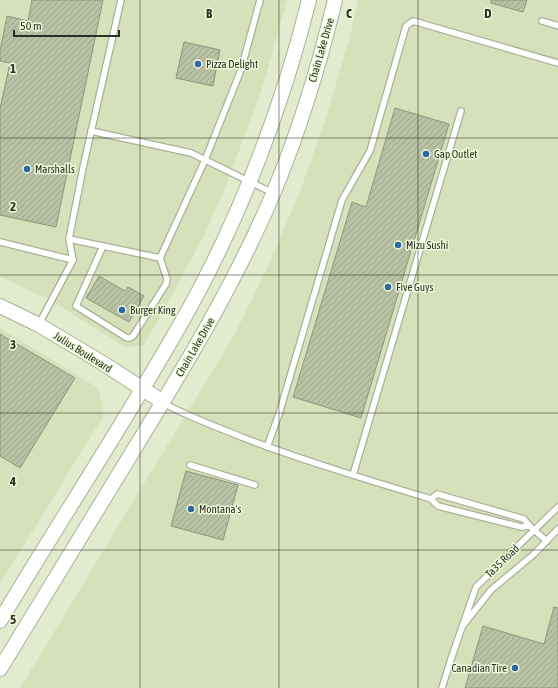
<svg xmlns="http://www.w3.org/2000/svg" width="558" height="688" viewBox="0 0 558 688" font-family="'Asap Condensed',sans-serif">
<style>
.built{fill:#d6e1bb}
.building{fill:url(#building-hatch);stroke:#8d967a}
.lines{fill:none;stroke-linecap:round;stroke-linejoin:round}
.service-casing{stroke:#a9b295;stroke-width:8}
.tertiary-casing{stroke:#a9b295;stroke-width:16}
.service{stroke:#fff;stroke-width:5.5}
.tertiary{stroke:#fff;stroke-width:14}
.grid{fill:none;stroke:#2c2f24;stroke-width:1;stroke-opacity:0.55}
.poi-dot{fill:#2d69a0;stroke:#eff9da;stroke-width:1.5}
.labels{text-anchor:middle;stroke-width:3;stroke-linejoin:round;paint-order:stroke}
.street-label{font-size:11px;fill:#2c2f24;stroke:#eff9da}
.poi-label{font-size:11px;fill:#2c2f24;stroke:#eff9da;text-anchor:start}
.grid-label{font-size:13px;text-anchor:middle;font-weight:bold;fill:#2c2f24;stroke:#eff9da;stroke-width:3;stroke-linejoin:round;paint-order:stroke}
</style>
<defs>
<pattern id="building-hatch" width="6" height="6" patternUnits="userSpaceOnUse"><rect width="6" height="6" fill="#b8c1a3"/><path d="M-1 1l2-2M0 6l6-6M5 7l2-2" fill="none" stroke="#9ea68c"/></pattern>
</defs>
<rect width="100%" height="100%" fill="#e2ebcd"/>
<g class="built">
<polygon points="0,0 287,0 264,82 251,119 222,195 205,233 175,290 144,345 127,348 48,299 0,277"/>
<polygon points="358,0 558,0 558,688 20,688 236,332 270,262 300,191 326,118 350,36"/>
<polygon points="0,328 98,388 104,415 0,584"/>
</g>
<g class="building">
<polygon points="32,0 103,0 56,227 0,215 0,109 10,63 0,61 0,51 7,16 28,21"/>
<polygon points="491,0 527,0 523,12 491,3"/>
<polygon points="184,42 220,50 213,86 176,78"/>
<polygon points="395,108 449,124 361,418 293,397 352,202 366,207"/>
<polygon points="99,276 125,291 128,287 144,296 129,322 86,298"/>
<polygon points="0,334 75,378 20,468 0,456"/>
<polygon points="186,471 238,485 223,540 171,526"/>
<polygon points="554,607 558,608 558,688 465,688 483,626 544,644"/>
</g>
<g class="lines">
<defs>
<g id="service">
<polyline points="542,21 558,26"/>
<polyline points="91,131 191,153 273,193"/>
<polyline points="69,239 160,258 205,160 241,70 260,0"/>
<polyline points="0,242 73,260"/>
<polyline points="103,246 76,306 127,338 130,338 133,336 166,284 167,279 160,258"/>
<polyline points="39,324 73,260 69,239 84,163 121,0"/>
<path d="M163 403C189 417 217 427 244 438 305 461 368 480 431 499L438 506 521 527 529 526"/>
<polyline points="267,447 279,414 342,200 370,151 406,26 413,21 558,63"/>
<polyline points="190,465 255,485"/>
<polyline points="353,475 461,111"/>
<path d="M431 499 437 494 524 519C530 528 539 534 547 541"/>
<polyline points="465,623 491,590 533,555 558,529"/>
<polyline points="442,688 451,659 476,587 558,507"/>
</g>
<g id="tertiary">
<polyline points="0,306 39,325 101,362 163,402"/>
<path d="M0 621C62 517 130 415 189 309 241 215 283 105 309 0"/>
<path d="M0 669C43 598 86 527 130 456 182 371 234 286 273 194 299 132 319 66 335 0"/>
</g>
</defs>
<use href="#service" class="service-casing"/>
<use href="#tertiary" class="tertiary-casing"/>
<use href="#service" class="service"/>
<use href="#tertiary" class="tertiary"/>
</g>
<path class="grid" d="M140 0V688M279 0V688M418 0V688M0 138H558M0 275H558M0 413H558M0 550H558"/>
<g class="poi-dot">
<circle cx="198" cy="64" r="4"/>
<circle cx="426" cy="154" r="4"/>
<circle cx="27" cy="169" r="4"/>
<circle cx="398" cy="245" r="4"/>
<circle cx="388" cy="287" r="4"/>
<circle cx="122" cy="310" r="4"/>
<circle cx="191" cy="509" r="4"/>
<circle cx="515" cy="668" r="4"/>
</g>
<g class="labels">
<g class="street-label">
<text transform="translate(321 50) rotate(-74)" y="4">Chain Lake Drive</text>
<text transform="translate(195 347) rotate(-60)" y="4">Chain Lake Drive</text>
<text transform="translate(83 352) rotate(32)" y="4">Julius Boulevard</text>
<text transform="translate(502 561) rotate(-44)" y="4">Ta35 Road</text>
</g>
<g class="poi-label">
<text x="206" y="68">Pizza Delight</text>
<text x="434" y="158">Gap Outlet</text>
<text x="35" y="173">Marshalls</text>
<text x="406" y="249">Mizu Sushi</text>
<text x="396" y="291">Five Guys</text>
<text x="130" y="314">Burger King</text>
<text x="199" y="513">Montana's</text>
<text x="507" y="672" text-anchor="end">Canadian Tire</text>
</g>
</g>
<g class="grid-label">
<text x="209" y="18">B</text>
<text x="349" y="18">C</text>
<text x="488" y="18">D</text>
<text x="13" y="73">1</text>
<text x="13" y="211">2</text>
<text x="13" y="349">3</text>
<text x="13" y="486">4</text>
<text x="13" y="624">5</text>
</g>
<path d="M14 30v6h105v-6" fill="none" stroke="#2c2f24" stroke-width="2"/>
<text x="20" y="30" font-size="12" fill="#2c2f24" stroke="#eff9da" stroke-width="3" paint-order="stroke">50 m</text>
</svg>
